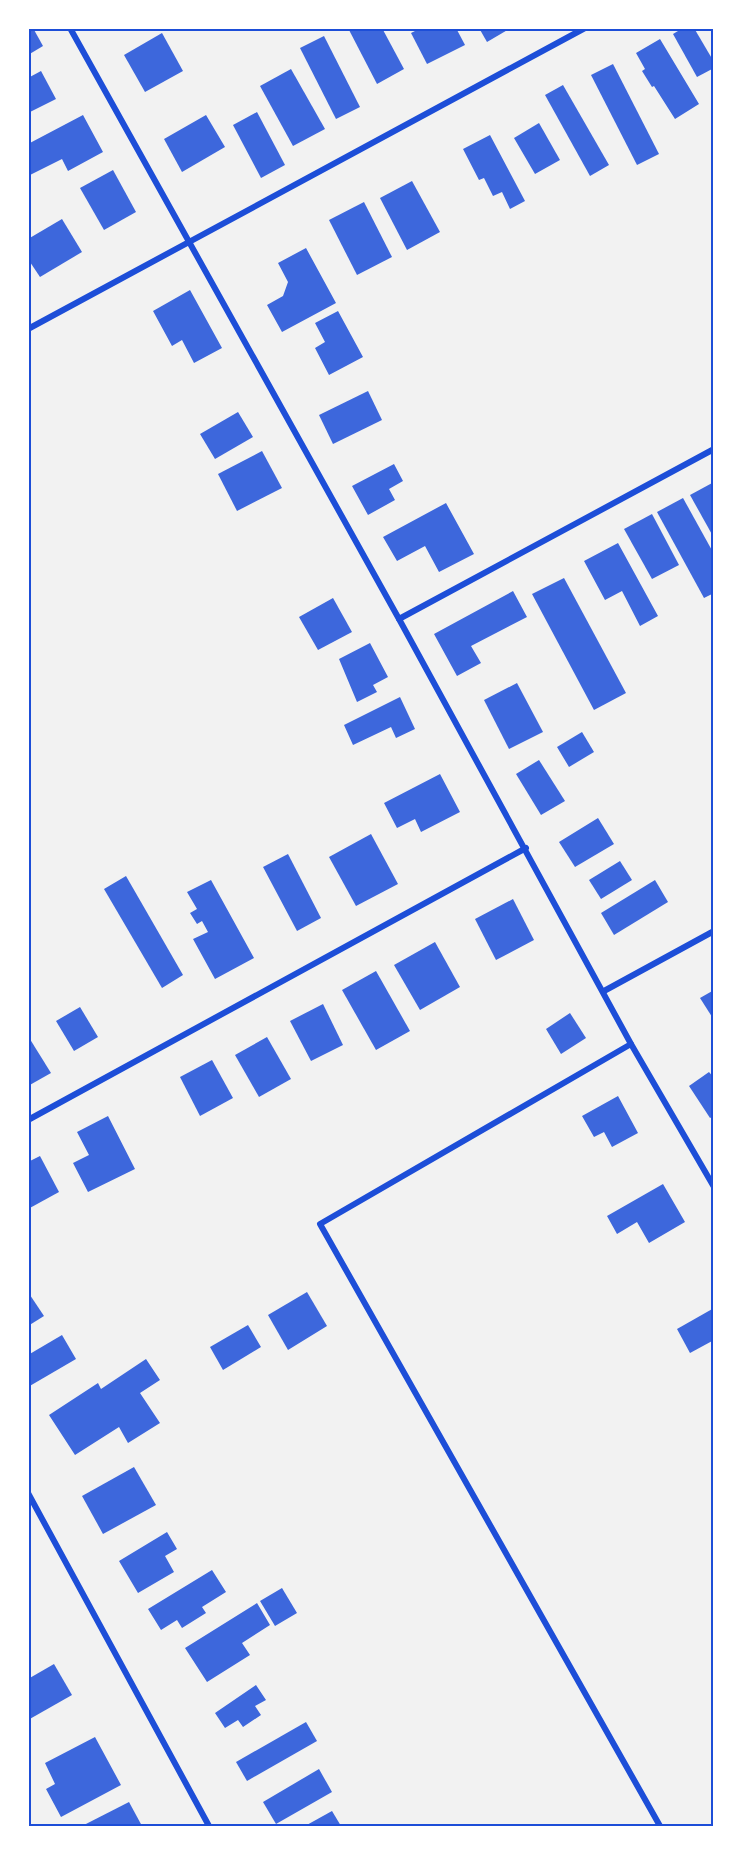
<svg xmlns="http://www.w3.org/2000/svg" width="742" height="1855" viewBox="0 0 742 1855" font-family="Overpass,sans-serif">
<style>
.building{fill:#3d67dc}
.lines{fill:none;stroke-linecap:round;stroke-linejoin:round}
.minor{stroke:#1d4ed8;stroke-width:6}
.neatline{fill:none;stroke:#1d4ed8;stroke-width:2}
</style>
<rect width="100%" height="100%" fill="#f2f2f2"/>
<g class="building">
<polygon points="28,28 33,28 43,46 28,55"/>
<polygon points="348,28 382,28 404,69 377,84"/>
<polygon points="421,28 456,28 465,45 427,64 411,33"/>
<polygon points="479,28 511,28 487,42"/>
<polygon points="683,28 694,28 714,62 714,68 697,77 673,34"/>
<polygon points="162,33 183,71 145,92 124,55"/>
<polygon points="324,36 360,107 336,119 300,48"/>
<polygon points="660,39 699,104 675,119 654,86 652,87 642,71 645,69 636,53"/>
<polygon points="613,64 659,154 637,165 591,75"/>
<polygon points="291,69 325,129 293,146 260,86"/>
<polygon points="41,71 56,99 28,113 28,78"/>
<polygon points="563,85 609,165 590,176 545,95"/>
<polygon points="257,112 285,165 261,178 233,125"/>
<polygon points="83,115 103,152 68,171 62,159 28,176 28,144"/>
<polygon points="206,115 225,147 182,172 164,139"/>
<polygon points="539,123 560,160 535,174 514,138"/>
<polygon points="490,135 525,201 510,209 502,192 493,196 484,178 479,180 463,149"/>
<polygon points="113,170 136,212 104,230 80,188"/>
<polygon points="412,181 440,232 407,250 380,198"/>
<polygon points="364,202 392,257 357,275 329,220"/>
<polygon points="62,219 82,252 40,277 28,259 28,239"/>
<polygon points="306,248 336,303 282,332 267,305 283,296 288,282 278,263"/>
<polygon points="190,290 222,348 194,363 182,340 172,346 153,311"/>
<polygon points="338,311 363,357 329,375 315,348 325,342 315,323"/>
<polygon points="368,391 382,420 333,444 319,415"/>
<polygon points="238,412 253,437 215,459 200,434"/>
<polygon points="262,451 282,488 237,511 218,474"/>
<polygon points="394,464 403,481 389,489 395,500 368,515 352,486"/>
<polygon points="714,482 714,538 690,495"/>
<polygon points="683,498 714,554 714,593 704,598 657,512"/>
<polygon points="446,503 474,554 439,572 425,546 397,561 383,537"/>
<polygon points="652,514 679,565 652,579 624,529"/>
<polygon points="618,543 658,616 640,626 622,591 605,600 584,561"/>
<polygon points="564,578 626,693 594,710 532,594"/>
<polygon points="513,591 527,617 471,646 481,663 457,676 434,634"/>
<polygon points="333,598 352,632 318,650 299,617"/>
<polygon points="370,643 388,677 373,685 377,692 357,702 339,659"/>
<polygon points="517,683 543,732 509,749 484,700"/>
<polygon points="400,697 415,729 396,738 391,727 353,745 344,725"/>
<polygon points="582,732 594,752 569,767 557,747"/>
<polygon points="539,760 565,801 541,815 516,774"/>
<polygon points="440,774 460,812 421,832 415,819 397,828 384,803"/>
<polygon points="598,818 614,844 575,867 559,842"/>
<polygon points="371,834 398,884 356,906 329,857"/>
<polygon points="288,854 321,918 297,931 263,867"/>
<polygon points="620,861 632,880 601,899 589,880"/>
<polygon points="126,876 183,975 162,988 104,889"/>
<polygon points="211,880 254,958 215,979 193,939 208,932 202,921 197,924 190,913 197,909 187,892"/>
<polygon points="655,880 668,902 614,935 601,913"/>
<polygon points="513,899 534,940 496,960 475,919"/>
<polygon points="435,942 460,987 420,1010 394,965"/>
<polygon points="376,971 410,1031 376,1050 342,990"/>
<polygon points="714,990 714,1020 700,998"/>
<polygon points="323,1004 343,1045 311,1061 290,1021"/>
<polygon points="80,1007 98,1037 74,1051 56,1021"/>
<polygon points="570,1013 586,1038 561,1054 546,1029"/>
<polygon points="28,1036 51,1073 28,1086"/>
<polygon points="267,1037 291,1079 259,1097 235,1055"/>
<polygon points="212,1060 233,1098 200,1116 180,1077"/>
<polygon points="709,1072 714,1078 714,1116 710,1118 689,1086"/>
<polygon points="618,1096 638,1133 612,1147 604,1132 594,1137 582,1116"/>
<polygon points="108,1116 135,1169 88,1192 73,1163 89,1155 77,1132"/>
<polygon points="40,1156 59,1192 28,1209 28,1162"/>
<polygon points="663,1184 685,1222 649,1243 637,1222 617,1234 607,1216"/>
<polygon points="28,1292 44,1316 28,1326"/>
<polygon points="307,1292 327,1326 288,1350 268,1315"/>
<polygon points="714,1308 714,1340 690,1353 677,1329"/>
<polygon points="248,1325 261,1347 223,1370 210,1347"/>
<polygon points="62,1335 76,1359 28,1387 28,1355"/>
<polygon points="146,1359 160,1380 140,1393 160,1423 128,1443 119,1427 75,1455 49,1415 98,1383 101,1389"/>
<polygon points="134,1467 156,1505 103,1534 82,1496"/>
<polygon points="167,1532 177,1549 165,1556 174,1572 138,1593 119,1561"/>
<polygon points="212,1570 226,1592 202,1607 206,1613 182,1628 177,1620 161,1630 148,1609"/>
<polygon points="282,1588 297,1613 275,1626 260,1601"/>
<polygon points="257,1603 270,1625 242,1643 250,1655 207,1682 185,1648"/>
<polygon points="54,1664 72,1695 28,1720 28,1679"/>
<polygon points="256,1685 266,1700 255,1706 261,1715 243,1727 238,1720 225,1728 215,1713"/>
<polygon points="306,1722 317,1741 247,1781 236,1762"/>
<polygon points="95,1737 121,1785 61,1817 46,1789 55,1784 45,1763"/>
<polygon points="319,1769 332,1792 276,1824 263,1802"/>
<polygon points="129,1802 142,1826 82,1826"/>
<polygon points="332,1811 341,1826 305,1826"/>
</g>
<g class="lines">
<g class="minor">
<polyline points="70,28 399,619 631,1044 714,1187"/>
<polyline points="28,329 585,28"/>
<polyline points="399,619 714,449"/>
<polyline points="604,991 714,931"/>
<polyline points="631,1044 320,1224 660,1826"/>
<polyline points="28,1120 526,848"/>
<polyline points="28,1493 209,1826"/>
</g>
</g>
<rect width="742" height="1855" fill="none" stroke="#ffffff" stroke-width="60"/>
<rect x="30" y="30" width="682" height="1795" class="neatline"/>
</svg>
